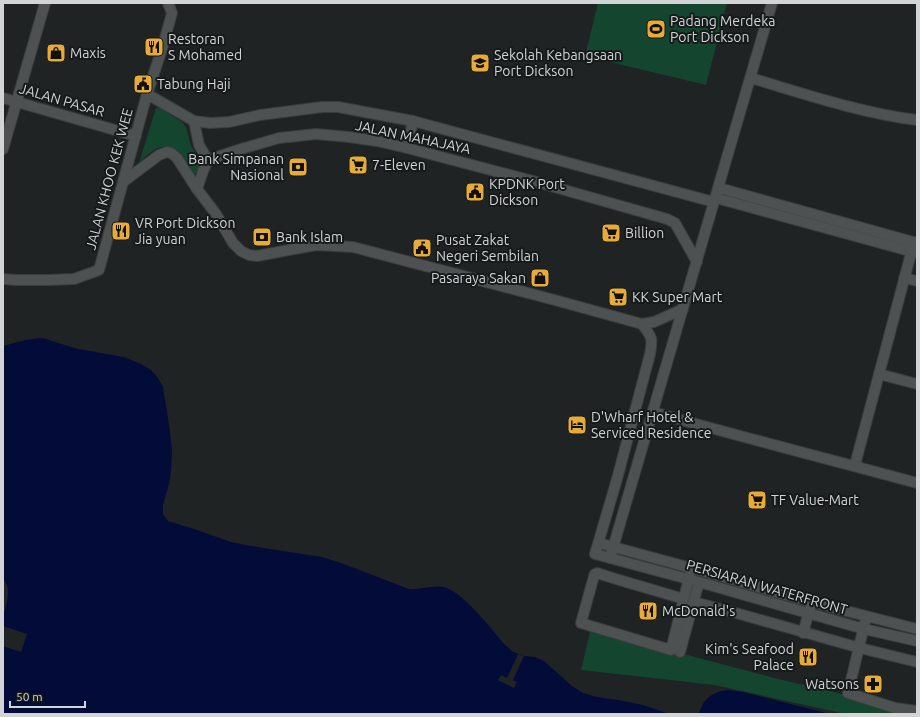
<svg xmlns="http://www.w3.org/2000/svg" width="920" height="717" viewBox="0 0 920 717" font-family="Ubuntu,sans-serif">
<style>
.green{fill:#14452e}
.water{fill:#030c39}
.pier{fill:#1f2324}
.lines{fill:none;stroke-linecap:round;stroke-linejoin:round}
.minor-casing{stroke:#393d3d;stroke-width:12}
.minor{stroke:#4d5152;stroke-width:10}
.labels{text-anchor:middle;stroke-width:4;stroke-linejoin:round;paint-order:stroke}
.poi-label{font-size:14px;fill:#d2d4d5;stroke:#161a1b;text-anchor:start}
.street-label{font-size:14px;fill:#d2d4d5;stroke:#161a1b}
</style>
<rect width="100%" height="100%" fill="#1f2324"/>
<g class="green">
<polygon points="598,3 727,3 706,85 585,56"/>
<path d="M161 107 166 112 182 122 186 127 191 146 198 156 201 167 197 173 193 174C187 165 174 146 162 147 153 148 145 157 139 163L156 108Z"/>
<polygon points="591,628 680,653 774,678 834,692 895,709 917,714 846,714 715,685 581,670"/>
</g>
<g class="water">
<path d="M42 338 78 349 124 357 141 364 151 370 158 378 163 387 169 424 172 450 171 471 169 484 163 505V514L168 521 194 529 231 542 251 546 322 557 341 563 409 589C421 590 431 585 443 587 462 590 492 630 505 645L512 651 518 654 524 656 535 657 544 661 572 686 583 693 597 697 618 700 643 705 669 714H3V613H4C7 601 12 589 3 579V346L25 340Z"/>
<path d="M728 690 743 692 830 714H699C703 698 713 692 728 690Z"/>
</g>
<g class="pier">
<polygon points="3,626 27,634 21,652 3,646"/>
<polygon points="518,654 524,656 513,680 517,682 514,688 498,680 501,675 507,678"/>
</g>
<g class="lines">
<defs>
<g id="minor">
<path d="M751 78C805 94 861 113 917 120"/>
<polyline points="147,94 194,121 210,123 229,122 260,115 322,107 338,107 413,121 714,202"/>
<polyline points="3,98 136,136"/>
<polyline points="194,121 199,145 208,160"/>
<polyline points="407,148 413,121"/>
<polyline points="3,149 45,3"/>
<polyline points="123,182 159,155 167,152 171,153 177,158 197,189 216,214 233,243 241,251 249,255 257,256 316,245 353,247 551,299 642,324 654,322 683,309"/>
<polyline points="719,188 917,243"/>
<polyline points="197,189 203,171 208,160 241,149 279,138 316,134 349,137 377,141 407,148 533,181 667,219 675,223 697,262"/>
<polyline points="716,198 917,253"/>
<polyline points="904,278 917,281"/>
<polyline points="3,279 16,280 49,280 74,279 99,270 147,94 162,49 172,13 168,3"/>
<path d="M642 324C652 337 653 338 650 354L617 479 595 554 699 582 864 629 917 641"/>
<polyline points="879,374 917,384"/>
<path d="M653 412C741 437 829 459 917 483"/>
<polyline points="855,465 914,242"/>
<polyline points="599,543 713,574 811,602 917,629"/>
<polyline points="610,558 772,3"/>
<polyline points="684,599 616,579 597,573 595,574 594,576 581,623 671,650 690,574"/>
<polyline points="694,602 736,613 860,648 917,662"/>
<polyline points="865,622 848,693 895,708 917,711"/>
<polyline points="803,633 810,608"/>
<polyline points="680,652 699,582"/>
</g>
</defs>
<use href="#minor" class="minor-casing"/>
<use href="#minor" class="minor"/>
</g>
<defs>
<symbol id="stadium-square" viewBox="-11 -11 22 22"><rect x="-9" y="-9" width="18" height="18" rx="4" fill="#e8ab37" stroke="#161a1b"/><path d="M0-5a6.5 5 0 1 0 0 10a6.5 5 0 1 0 0-10ZM-3.5-1.8h7v3.6h-7Z" fill="#111"/></symbol>
<symbol id="restaurant-square" viewBox="-11 -11 22 22"><rect x="-9" y="-9" width="18" height="18" rx="4" fill="#e8ab37" stroke="#161a1b"/><path d="M-5-6h1v4h1v-4h1v4h1v-4h1v5L-1.5 .5V6h-2V.5L-5-1ZM5-6V6H3V1.5H1.5Q1.5-4 5-6Z" fill="#111"/></symbol>
<symbol id="shop-square" viewBox="-11 -11 22 22"><rect x="-9" y="-9" width="18" height="18" rx="4" fill="#e8ab37" stroke="#161a1b"/><path d="M-5-2.5h2.3a2.7 3.5 0 0 1 5.4 0H5L5.5 6h-11ZM-1.5-2.5h3a1.5 2.3 0 0 0-3 0Z" fill="#111"/></symbol>
<symbol id="school-square" viewBox="-11 -11 22 22"><rect x="-9" y="-9" width="18" height="18" rx="4" fill="#e8ab37" stroke="#161a1b"/><path d="M0-5L7-2L0 1L-7-2ZM-4 1L0 2.5L4 1V4Q0 6-4 4Z" fill="#111"/></symbol>
<symbol id="civic-square" viewBox="-11 -11 22 22"><rect x="-9" y="-9" width="18" height="18" rx="4" fill="#e8ab37" stroke="#161a1b"/><path d="M-.6-6.5H3V-4.5H.6V-3L4-1V1h2V6H-6V1h2V-1L-.6-3ZM-1.2 2.5V6h2.4V2.5Z" fill="#111"/></symbol>
<symbol id="supermarket-square" viewBox="-11 -11 22 22"><rect x="-9" y="-9" width="18" height="18" rx="4" fill="#e8ab37" stroke="#161a1b"/><path d="M-6-5.5h2.5l.6 2H6L4.5 2H-2.5L-4.4-4H-6ZM-1.5 3.2a1.3 1.3 0 1 0 .1 0ZM3 3.2a1.3 1.3 0 1 0 .1 0Z" fill="#111"/></symbol>
<symbol id="bank-square" viewBox="-11 -11 22 22"><rect x="-9" y="-9" width="18" height="18" rx="4" fill="#e8ab37" stroke="#161a1b"/><path d="M-6-4H6V4H-6ZM0-2.3a2.3 2.3 0 1 0 0 4.6a2.3 2.3 0 1 0 0-4.6Z" fill="#111"/></symbol>
<symbol id="hotel-square" viewBox="-11 -11 22 22"><rect x="-9" y="-9" width="18" height="18" rx="4" fill="#e8ab37" stroke="#161a1b"/><path d="M-6-4.5h1.5V1H6V5H4.5V3h-9V5H-6ZM-4 0a1.8 1.8 0 1 1 3.6 0ZM.5 0V-2.5h3Q6-2.5 6 0Z" fill="#111"/></symbol>
<symbol id="pharmacy-square" viewBox="-11 -11 22 22"><rect x="-9" y="-9" width="18" height="18" rx="4" fill="#e8ab37" stroke="#161a1b"/><path d="M-2-6h4v4h4v4h-4v4h-4v-4h-4v-4h4Z" fill="#111"/></symbol>
</defs>
<g fill-rule="evenodd">
<use href="#stadium-square" x="645" y="18" width="22" height="22"/>
<use href="#restaurant-square" x="143" y="36" width="22" height="22"/>
<use href="#shop-square" x="45" y="42" width="22" height="22"/>
<use href="#school-square" x="469" y="52" width="22" height="22"/>
<use href="#civic-square" x="132" y="73" width="22" height="22"/>
<use href="#supermarket-square" x="347" y="154" width="22" height="22"/>
<use href="#bank-square" x="287" y="156" width="22" height="22"/>
<use href="#civic-square" x="464" y="181" width="22" height="22"/>
<use href="#restaurant-square" x="110" y="220" width="22" height="22"/>
<use href="#supermarket-square" x="600" y="222" width="22" height="22"/>
<use href="#bank-square" x="251" y="226" width="22" height="22"/>
<use href="#civic-square" x="411" y="237" width="22" height="22"/>
<use href="#shop-square" x="529" y="267" width="22" height="22"/>
<use href="#supermarket-square" x="607" y="286" width="22" height="22"/>
<use href="#hotel-square" x="566" y="414" width="22" height="22"/>
<use href="#supermarket-square" x="746" y="489" width="22" height="22"/>
<use href="#restaurant-square" x="637" y="600" width="22" height="22"/>
<use href="#restaurant-square" x="797" y="646" width="22" height="22"/>
<use href="#pharmacy-square" x="862" y="673" width="22" height="22"/>
</g>
<g class="labels">
<g class="poi-label">
<text x="670" y="26">Padang Merdeka<tspan x="670" dy="16">Port Dickson</tspan></text>
<text x="168" y="44">Restoran<tspan x="168" dy="16">S Mohamed</tspan></text>
<text x="70" y="58">Maxis</text>
<text x="494" y="60">Sekolah Kebangsaan<tspan x="494" dy="16">Port Dickson</tspan></text>
<text x="157" y="89">Tabung Haji</text>
<text x="284" y="164" text-anchor="end">Bank Simpanan<tspan x="284" dy="16">Nasional</tspan></text>
<text x="372" y="170">7-Eleven</text>
<text x="489" y="189">KPDNK Port<tspan x="489" dy="16">Dickson</tspan></text>
<text x="135" y="228">VR Port Dickson<tspan x="135" dy="16">Jia yuan</tspan></text>
<text x="625" y="238">Billion</text>
<text x="276" y="242">Bank Islam</text>
<text x="436" y="245">Pusat Zakat<tspan x="436" dy="16">Negeri Sembilan</tspan></text>
<text x="526" y="283" text-anchor="end">Pasaraya Sakan</text>
<text x="632" y="302">KK Super Mart</text>
<text x="591" y="422">D'Wharf Hotel &amp;<tspan x="591" dy="16">Serviced Residence</tspan></text>
<text x="771" y="505">TF Value-Mart</text>
<text x="662" y="616">McDonald's</text>
<text x="794" y="654" text-anchor="end">Kim's Seafood<tspan x="794" dy="16">Palace</tspan></text>
<text x="859" y="689" text-anchor="end">Watsons</text>
</g>
<g class="street-label">
<text transform="translate(62 100) rotate(16)" y="5">JALAN PASAR</text>
<text transform="translate(413 137) rotate(12)" y="5">JALAN MAHAJAYA</text>
<text transform="translate(109 179) rotate(-75)" y="5">JALAN KHOO KEK WEE</text>
<text transform="translate(767 587) rotate(16)" y="5">PERSIARAN WATERFRONT</text>
</g>
</g>
<rect width="920" height="717" fill="none" stroke="#d2d4d5" stroke-width="8"/>
<path d="M10 701v6h75v-6" fill="none" stroke="#d2d4d5" stroke-width="2"/>
<text x="16" y="701" font-size="12" fill="#d2d4d5" stroke="#161a1b" stroke-width="3" paint-order="stroke">50 m</text>
</svg>
